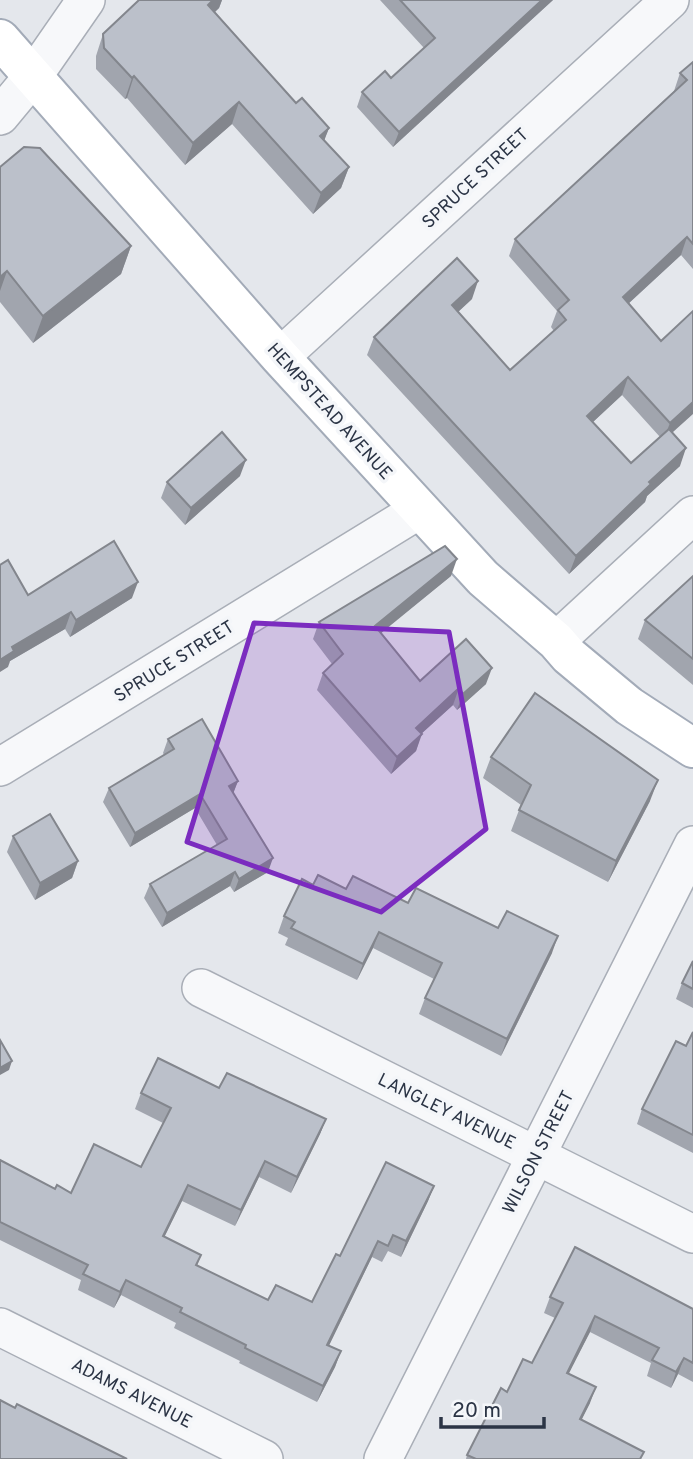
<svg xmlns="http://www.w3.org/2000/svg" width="693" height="1459" viewBox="0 0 693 1459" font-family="Overpass,sans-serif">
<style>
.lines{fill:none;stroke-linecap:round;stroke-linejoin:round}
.minor-casing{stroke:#a9aeb7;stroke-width:40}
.major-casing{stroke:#a3abb8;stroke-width:42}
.minor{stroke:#f7f8fa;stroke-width:37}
.major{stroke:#fff;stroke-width:38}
.wall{fill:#a1a5ae;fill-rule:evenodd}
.shaded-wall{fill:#83868d}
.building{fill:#bbc0ca;stroke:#83868d;stroke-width:2}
.marked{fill:#7b2cbf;fill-opacity:0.2;stroke:#7b2cbf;stroke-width:5;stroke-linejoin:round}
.labels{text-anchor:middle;stroke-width:7;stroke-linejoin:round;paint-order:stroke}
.street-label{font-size:18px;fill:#2b3445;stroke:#f4f6f9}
</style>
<rect width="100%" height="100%" fill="#e4e7ec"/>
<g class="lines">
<defs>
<g id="minor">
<polyline points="0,116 34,75 86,0"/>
<polyline points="280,357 670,0"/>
<polyline points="556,641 693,515"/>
<polyline points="0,767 419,510"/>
<polyline points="201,988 693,1234"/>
<polyline points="0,1327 264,1459"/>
<polyline points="383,1459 693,845"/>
</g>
<polyline id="major" points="0,39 280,357 483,578 556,641 569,656 629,706 693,748"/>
</defs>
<use href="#minor" class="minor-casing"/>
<use href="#major" class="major-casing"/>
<use href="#minor" class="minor"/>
<use href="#major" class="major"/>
</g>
<g class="wall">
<polygon points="139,0 222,0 219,8 215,12 296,103 329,128 324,140 349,167 341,188 313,214 232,124 185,165 127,98 125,99 96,69 96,56 103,34"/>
<polygon points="380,0 553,0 393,147 357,107 362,92 391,78 424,48"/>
<path d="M693 62V269L681 255 628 304 661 341 673 433 680 466 647 496 645 502 569 574 367 355 374 337 472 299 458 312 510 370 554 331 551 327 557 311 509 256 515 239 674 91 680 73ZM622 395 660 437 631 463 593 422Z"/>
<polygon points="0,167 131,246 121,274 33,343 0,302"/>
<polygon points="240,476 185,525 161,498 167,482"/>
<polygon points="451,576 380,633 420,681 486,684 457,710 453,705 421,734 416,751 391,774 317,690 323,673 332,664 313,639 319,622"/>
<polygon points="693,576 693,685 638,639 645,620"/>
<polygon points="28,595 132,598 70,637 65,629 10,661 8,667"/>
<polygon points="168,739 238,781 233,793 268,872 234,892 230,886 162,927 144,898 150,884 217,845 195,808 130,847 103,802 109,788 164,755 163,753"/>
<polygon points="491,757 650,801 608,882 511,831 521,805 483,778"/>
<polygon points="13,836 78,861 72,878 35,900 7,852"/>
<polygon points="313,885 346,889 408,903 552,953 501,1056 419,1014 425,998 434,979 373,948 357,980 285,945 288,938 278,933 284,916"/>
<polygon points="693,961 693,1008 676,999 682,983"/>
<polygon points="693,1032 693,1153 637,1124 642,1109 686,1046"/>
<polygon points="219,1088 326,1119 320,1134 291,1193 259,1177 235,1226 182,1201 164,1237 201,1255 197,1266 268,1300 312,1302 340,1256 434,1186 428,1201 401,1257 388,1251 382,1262 372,1257 329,1345 341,1351 335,1367 317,1402 239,1363 240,1361 174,1328 176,1323 121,1295 114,1308 78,1290 81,1280 0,1240 0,1160 55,1189 71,1193 141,1167 163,1123 135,1109 141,1093"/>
<polygon points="550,1297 693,1309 693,1382 678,1374 671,1388 647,1376 651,1363 590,1332 568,1374 590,1403 581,1420 644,1452 641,1459 466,1459 467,1455 507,1392 532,1363 555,1318 544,1313"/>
</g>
<g class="shaded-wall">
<polygon points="213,0 222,0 219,8 200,26 208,5"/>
<polygon points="542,0 553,0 393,147 399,132"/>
<polygon points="134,76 127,98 125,99 132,78"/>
<polygon points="239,102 232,124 185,165 193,143"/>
<polygon points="329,128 321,149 320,136"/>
<polygon points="349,167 341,188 313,214 321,193"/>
<polygon points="687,237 681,255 616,315 623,297"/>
<polygon points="131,246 121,274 33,343 43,316"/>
<polygon points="7,271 0,291 0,277"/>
<polygon points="478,281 472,299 446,323 452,305"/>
<polygon points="628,377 622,395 580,434 587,416"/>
<polygon points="693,402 693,414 663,441 670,423"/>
<polygon points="686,448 680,466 647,496 645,502 569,574 576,556 649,482"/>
<polygon points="246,460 240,476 185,525 191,508"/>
<polygon points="457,559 451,576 369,643 375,626"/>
<polygon points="138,582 132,598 70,637 76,620"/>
<polygon points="71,612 65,629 10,661 8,667 0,672 0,660 12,647"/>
<polygon points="492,668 486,684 457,710 463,694"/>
<polygon points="459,688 453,705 410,744 416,728"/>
<polygon points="422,734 416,751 391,774 397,757"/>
<polygon points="658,780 650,801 608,882 616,861"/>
<polygon points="238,781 233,794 229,786"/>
<polygon points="200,794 195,808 130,847 135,833"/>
<polygon points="273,858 268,872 234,892 239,879"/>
<polygon points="78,861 72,878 35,900 40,883"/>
<polygon points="235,872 230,886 162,927 167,913"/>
<polygon points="379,932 373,948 357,980 363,964"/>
<polygon points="558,936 552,953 501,1056 507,1039"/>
<polygon points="12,1061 9,1070 0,1075 0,1068"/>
<polygon points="326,1119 320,1134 291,1193 297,1177"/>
<polygon points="265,1161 259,1177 235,1226 241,1210"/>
<polygon points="188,1185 182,1201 157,1252 163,1236"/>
<polygon points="434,1186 428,1201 401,1257 406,1241"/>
<polygon points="378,1241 372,1257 322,1360 327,1345"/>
<polygon points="126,1280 121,1295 114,1308 120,1292"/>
<polygon points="595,1316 590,1332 561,1389 567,1373"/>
<polygon points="341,1351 335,1367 317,1402 323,1386"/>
<polygon points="684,1358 678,1374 671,1388 676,1372"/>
<polygon points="596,1387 590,1403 574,1435 580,1419"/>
</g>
<g class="building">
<polygon points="139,0 213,0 208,5 296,103 302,98 329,128 320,136 349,167 321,193 239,102 193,143 134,76 132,78 104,48 103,34"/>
<polygon points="400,0 542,0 399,132 362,92 385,71 391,78 435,38"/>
<polygon points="693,62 693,244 687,237 623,297 661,341 693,311 693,402 670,423 628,377 587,416 631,463 669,429 686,448 649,482 651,484 576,556 374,337 457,258 478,281 452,305 510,370 566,320 558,310 569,300 515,239 687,80 680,73"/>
<polygon points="24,147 40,148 131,246 43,316 7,271 0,277 0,167"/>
<polygon points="222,432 246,460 191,508 167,482"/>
<polygon points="114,541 138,582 76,620 71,612 12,647 14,651 0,660 0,565 8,560 28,595"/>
<polygon points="445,546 457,559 375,626 420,681 466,639 492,668 463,694 459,688 416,728 422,734 397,757 323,673 343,654 319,622"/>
<polygon points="693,576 693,659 645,620"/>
<polygon points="535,693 658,780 616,861 519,810 531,785 491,757"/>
<polygon points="202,719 238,781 229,786 273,858 239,879 235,872 167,913 150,884 227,839 200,794 135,833 109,788 174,749 168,739"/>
<polygon points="50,814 78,861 40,883 13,836"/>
<polygon points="318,875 346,889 353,876 408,903 416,888 498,928 507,911 558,936 507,1039 425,998 442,963 379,932 363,964 291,928 295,922 284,916 302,879 313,885"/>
<polygon points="693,961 693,989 682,983"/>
<polygon points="693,1032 693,1135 642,1109 676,1041 686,1046"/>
<polygon points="0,1040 12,1061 0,1068"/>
<polygon points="158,1058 219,1088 227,1073 326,1119 297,1177 265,1161 241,1210 188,1185 163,1236 201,1255 196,1265 268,1300 276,1285 312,1302 336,1254 340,1256 386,1162 434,1186 406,1241 393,1235 388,1246 378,1241 327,1345 341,1351 323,1386 245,1348 246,1345 180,1312 182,1308 126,1280 120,1292 83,1274 88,1265 0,1222 0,1160 55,1189 57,1185 71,1193 94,1144 141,1167 171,1108 141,1093"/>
<polygon points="575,1247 693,1309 693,1363 684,1358 676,1372 652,1360 659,1348 595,1316 567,1373 596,1387 580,1419 644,1452 640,1459 476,1459 467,1455 501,1388 507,1392 523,1359 532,1363 563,1303 550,1297"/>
<polygon points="0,1400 15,1408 17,1404 127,1459 0,1459"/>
</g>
<path class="marked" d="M254 623 449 632 486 829 381 912 187 842Z"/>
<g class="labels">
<g class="street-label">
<text transform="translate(475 178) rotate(-43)" y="6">SPRUCE STREET</text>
<text transform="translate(330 411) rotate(48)" y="6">HEMPSTEAD AVENUE</text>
<text transform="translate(174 661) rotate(-32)" y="6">SPRUCE STREET</text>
<text transform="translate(447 1111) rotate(26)" y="6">LANGLEY AVENUE</text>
<text transform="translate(538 1152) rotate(-63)" y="6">WILSON STREET</text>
<text transform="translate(132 1393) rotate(27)" y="6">ADAMS AVENUE</text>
</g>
</g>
<path d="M441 1417v10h103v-10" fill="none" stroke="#2b3445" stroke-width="3.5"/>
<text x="452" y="1417" font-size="21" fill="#2b3445" stroke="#f4f6f9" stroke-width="5" paint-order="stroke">20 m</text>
</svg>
